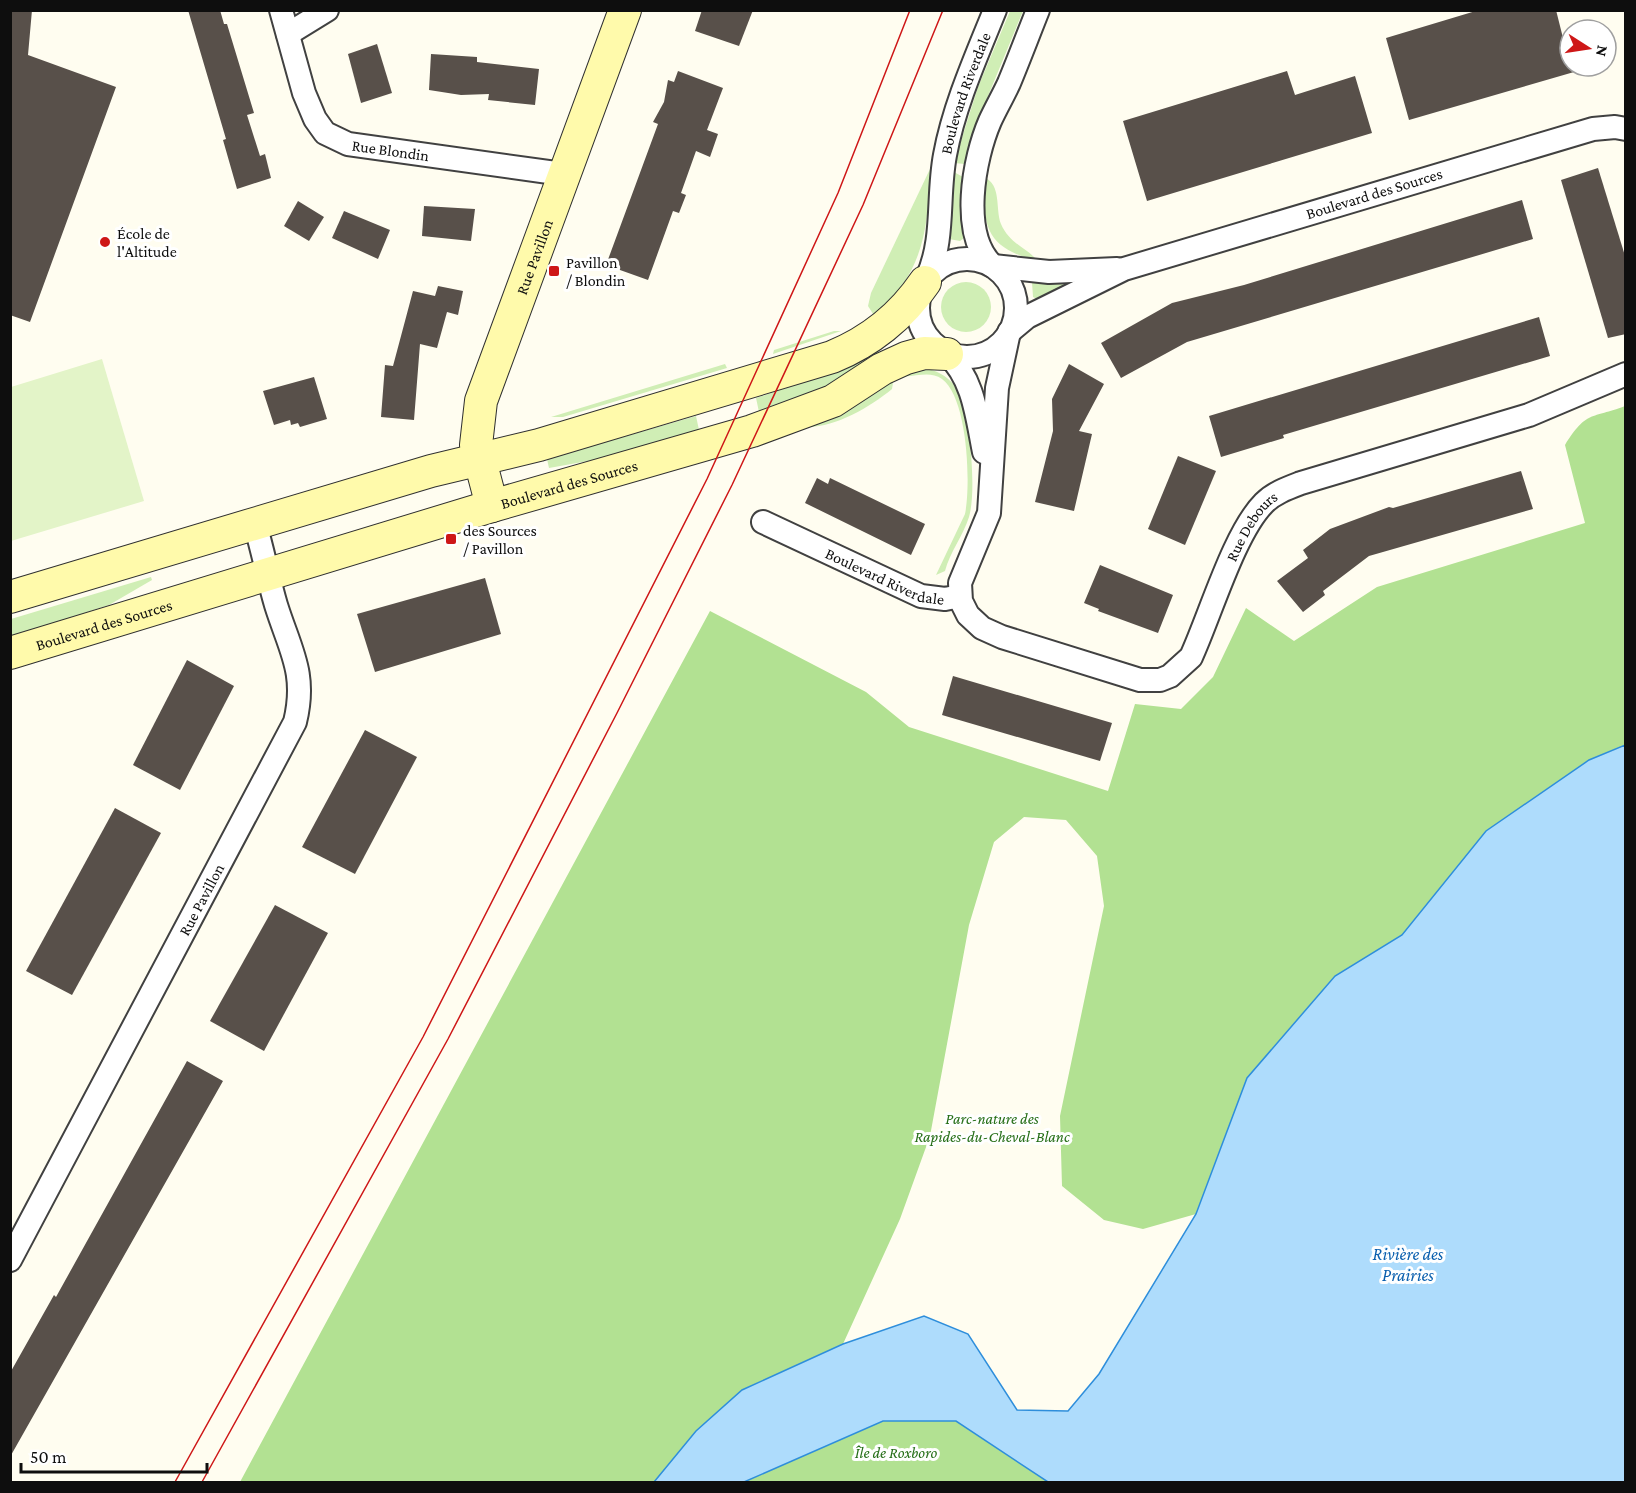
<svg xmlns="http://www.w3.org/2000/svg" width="1636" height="1493" viewBox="0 0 1636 1493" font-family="'Crimson Pro',serif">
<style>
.green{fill:#d0eeb5}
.forest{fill:#b2e192}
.pitch{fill:#e3f4c8}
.water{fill:#aedcfc;stroke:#2e8edb;stroke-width:1.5}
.building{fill:#58504a}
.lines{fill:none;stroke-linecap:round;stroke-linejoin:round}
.street-casing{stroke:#414141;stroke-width:26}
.secondary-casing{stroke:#303030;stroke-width:34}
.street{stroke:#fff;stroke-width:22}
.secondary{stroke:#fffaab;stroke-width:32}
.tram{stroke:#ce1717;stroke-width:1.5}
.poi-dot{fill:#ce1717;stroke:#fff;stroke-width:2}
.labels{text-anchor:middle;stroke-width:6;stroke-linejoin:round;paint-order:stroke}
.street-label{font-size:16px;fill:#0e0e0e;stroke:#fff}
.poi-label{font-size:16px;fill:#0e0e0e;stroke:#fff;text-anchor:start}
.park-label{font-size:16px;font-style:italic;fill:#256e17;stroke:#fff}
.water-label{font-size:18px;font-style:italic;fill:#0a5fae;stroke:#fff}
</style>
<rect width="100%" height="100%" fill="#fffdf0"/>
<g class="green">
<polygon points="1010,11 1023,11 974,130 965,164 954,163 978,87"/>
<path d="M930 169C928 233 923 271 875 317L868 306 871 293Z"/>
<polygon points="954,172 963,177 961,216 964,238 960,241 949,239"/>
<path d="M984 177C1002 185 995 208 1001 224 1010 245 1031 250 1037 261 985 247 983 227 984 177Z"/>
<polygon points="1073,280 1074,283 1037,299 1033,297 1032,282"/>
<circle cx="966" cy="307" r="25"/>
<polygon points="834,331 841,331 773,354 774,350"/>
<polygon points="878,349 879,354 840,382 759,412 756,398 835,372"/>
<polygon points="725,364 727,368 563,417 551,417"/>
<path d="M928 369C940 372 950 378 957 389 970 415 977 490 969 517 963 536 950 552 945 571L936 575 965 514C971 485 968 398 942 379 929 370 914 378 901 376L907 371Z"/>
<path d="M890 379 893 383 892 389C870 407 836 427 808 427Z"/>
<polygon points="696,416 699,430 605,458 549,468 547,459"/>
<polygon points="151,577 152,580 109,605 11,637 11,619"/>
</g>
<g class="forest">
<path d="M1625 406V745L1589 760 1486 831 1402 935 1335 976 1247 1078 1196 1214 1143 1229 1104 1220 1062 1186 1060 1116 1104 906 1097 856 1066 820 1024 817 994 842 969 925 930 1136 900 1219 843 1344 742 1390 696 1431 654 1482H240L710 611 866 692 909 727 1108 791 1135 704 1181 709 1213 677 1246 608 1294 641 1377 587 1585 523 1565 445C1587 410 1591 419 1625 406Z"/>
<polygon points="883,1421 956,1421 1048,1482 744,1482"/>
</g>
<polygon class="pitch" points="102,359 144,501 11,541 11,387"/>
<polygon class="water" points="1625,745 1625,1482 1048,1482 956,1421 883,1421 744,1482 654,1482 696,1431 742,1390 843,1344 924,1316 968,1334 1017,1410 1068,1411 1099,1374 1196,1214 1247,1078 1335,976 1402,935 1486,831 1589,760"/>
<g class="building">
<polygon points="10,10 32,10 28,55 116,87 30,322 10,315"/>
<polygon points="188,10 220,10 224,24 227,24 254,113 247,115 260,156 265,154 271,178 237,189 223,140 226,139"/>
<polygon points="702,10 753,10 739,46 695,31"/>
<polygon points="1479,10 1556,10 1570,66 1574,72 1409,120 1386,38"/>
<polygon points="377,44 392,93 361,103 348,54"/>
<polygon points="431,54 477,57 477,62 539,69 535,105 488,100 489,94 461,95 429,90"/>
<polygon points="678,71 723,88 707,130 718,134 710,157 696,151 681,193 686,195 679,213 673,211 648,280 606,265 658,124 653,122 664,102 668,80 674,82"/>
<polygon points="1287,71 1295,95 1355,76 1372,133 1147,201 1123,121"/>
<polygon points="1598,168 1626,259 1626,334 1608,338 1561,180"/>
<polygon points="1522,200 1533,239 1187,342 1121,378 1101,343 1172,303 1244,285"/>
<polygon points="298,201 324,217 309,241 284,226"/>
<polygon points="424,206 475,209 471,241 422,236"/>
<polygon points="344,211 390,230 378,259 332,238"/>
<polygon points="438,286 463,291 458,315 447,312 437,348 420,344 414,420 381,417 385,365 393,366 413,291 435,296"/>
<polygon points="1539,317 1550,356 1283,435 1284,438 1221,457 1209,416"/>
<polygon points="1069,364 1104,384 1079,431 1092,434 1074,511 1035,502 1053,431 1052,399"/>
<polygon points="314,377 327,419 300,427 298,423 291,425 290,420 274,425 263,391"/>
<polygon points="1178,456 1216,471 1185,545 1148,529"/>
<polygon points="1521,471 1533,509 1369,556 1323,591 1325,595 1303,612 1277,581 1308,558 1303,550 1330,529 1389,507 1393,508"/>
<polygon points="817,478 828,484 830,478 925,524 911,555 805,503"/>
<polygon points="1100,565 1173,595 1158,633 1098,611 1099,609 1084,603"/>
<polygon points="485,578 501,634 375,672 357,614"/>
<polygon points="187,660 234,686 180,790 133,765"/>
<polygon points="953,676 1112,723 1100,761 942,715"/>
<polygon points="365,730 417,757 355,874 302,847"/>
<polygon points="115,808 161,833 72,995 26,971"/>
<polygon points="275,905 328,933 264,1051 210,1021"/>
<polygon points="187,1061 223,1081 10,1457 10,1373 54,1295 56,1297"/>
</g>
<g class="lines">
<defs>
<g id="street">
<path id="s1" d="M281 10 304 93 315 119 325 133 348 144 563 174"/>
<polyline points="288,34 327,10"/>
<path id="s2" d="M1626 129 1615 127 1593 129 1124 269 1027 317 1009 332 997 388 989 513 960 583 961 601 968 615 982 628 1002 637 1140 680H1160L1170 676 1191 657C1210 616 1234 533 1264 503 1274 493 1288 488 1301 483L1529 415 1626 374"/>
<circle cx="967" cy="308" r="49"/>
<path d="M993 266C959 235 974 158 990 121 996 108 1003 96 1009 83 1019 59 1028 35 1038 10"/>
<polyline points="993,266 1049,272 1117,269"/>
<path id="s3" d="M927 278C945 239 937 197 945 155 954 106 976 57 995 10"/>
<path d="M947 354C974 379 977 418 984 452"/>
<path id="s4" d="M763 522 921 596 945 599 960 596"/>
<path id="s5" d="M10 1260 295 722C307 673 290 650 276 605 268 578 263 551 255 524"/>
</g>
<g id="secondary">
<path id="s6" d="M492 506 476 445 481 401 625 10"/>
<path d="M10 597 431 471 539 445 832 357C869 342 902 316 925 282"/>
<path id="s7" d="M10 653 492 506 752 431 833 401 882 369 906 358 924 353 947 354"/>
</g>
</defs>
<use href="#street" class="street-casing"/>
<use href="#secondary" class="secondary-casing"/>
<use href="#street" class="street"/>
<use href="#secondary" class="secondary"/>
<g class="tram">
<polyline points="175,1482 423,1037 707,479 838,193 910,10"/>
<polyline points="202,1482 448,1039 617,713 732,485 863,205 943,10"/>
</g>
</g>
<g class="poi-dot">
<circle cx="105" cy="242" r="6"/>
<rect x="548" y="265" width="12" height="12" rx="3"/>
<rect x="445" y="533" width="12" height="12" rx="3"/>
</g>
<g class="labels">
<g class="street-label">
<text dy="6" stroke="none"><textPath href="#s3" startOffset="190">Boulevard Riverdale</textPath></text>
<text dy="6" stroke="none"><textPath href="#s1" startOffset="200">Rue Blondin</textPath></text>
<text transform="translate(1374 193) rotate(-17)" y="6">Boulevard des Sources</text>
<text dy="6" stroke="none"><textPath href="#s6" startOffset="261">Rue Pavillon</textPath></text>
<text dy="6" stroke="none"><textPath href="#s7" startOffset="584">Boulevard des Sources</textPath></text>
<text dy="6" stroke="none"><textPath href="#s2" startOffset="1336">Rue Debours</textPath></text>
<text dy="6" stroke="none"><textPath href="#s4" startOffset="134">Boulevard Riverdale</textPath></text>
<text dy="6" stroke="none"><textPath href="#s7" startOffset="98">Boulevard des Sources</textPath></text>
<text dy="6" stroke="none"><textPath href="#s5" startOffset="408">Rue Pavillon</textPath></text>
</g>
<g class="poi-label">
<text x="117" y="239">École de<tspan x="117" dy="18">l'Altitude</tspan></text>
<text x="566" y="268">Pavillon<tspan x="566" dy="18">/ Blondin</tspan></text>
<text x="463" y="536">des Sources<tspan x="463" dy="18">/ Pavillon</tspan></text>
</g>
<g class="park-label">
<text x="992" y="1124">Parc-nature des<tspan x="992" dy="18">Rapides-du-Cheval-Blanc</tspan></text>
<text x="896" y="1458">Île de Roxboro</text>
</g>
<g class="water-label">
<text x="1408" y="1260">Rivière des<tspan x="1408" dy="21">Prairies</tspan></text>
</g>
</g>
<rect width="1636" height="1493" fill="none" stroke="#0e0e0e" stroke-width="24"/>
<g transform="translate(1588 48) rotate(102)"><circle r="28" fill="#ffffff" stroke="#9f9f9f" stroke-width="1.5"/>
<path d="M0-4.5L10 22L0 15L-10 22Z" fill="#ce1717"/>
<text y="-9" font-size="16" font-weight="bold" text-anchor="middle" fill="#0e0e0e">N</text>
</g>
<path d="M21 1463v9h186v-9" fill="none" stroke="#0e0e0e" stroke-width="3"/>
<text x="30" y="1463" font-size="18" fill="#0e0e0e" stroke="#ffffff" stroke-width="4.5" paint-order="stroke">50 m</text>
</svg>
